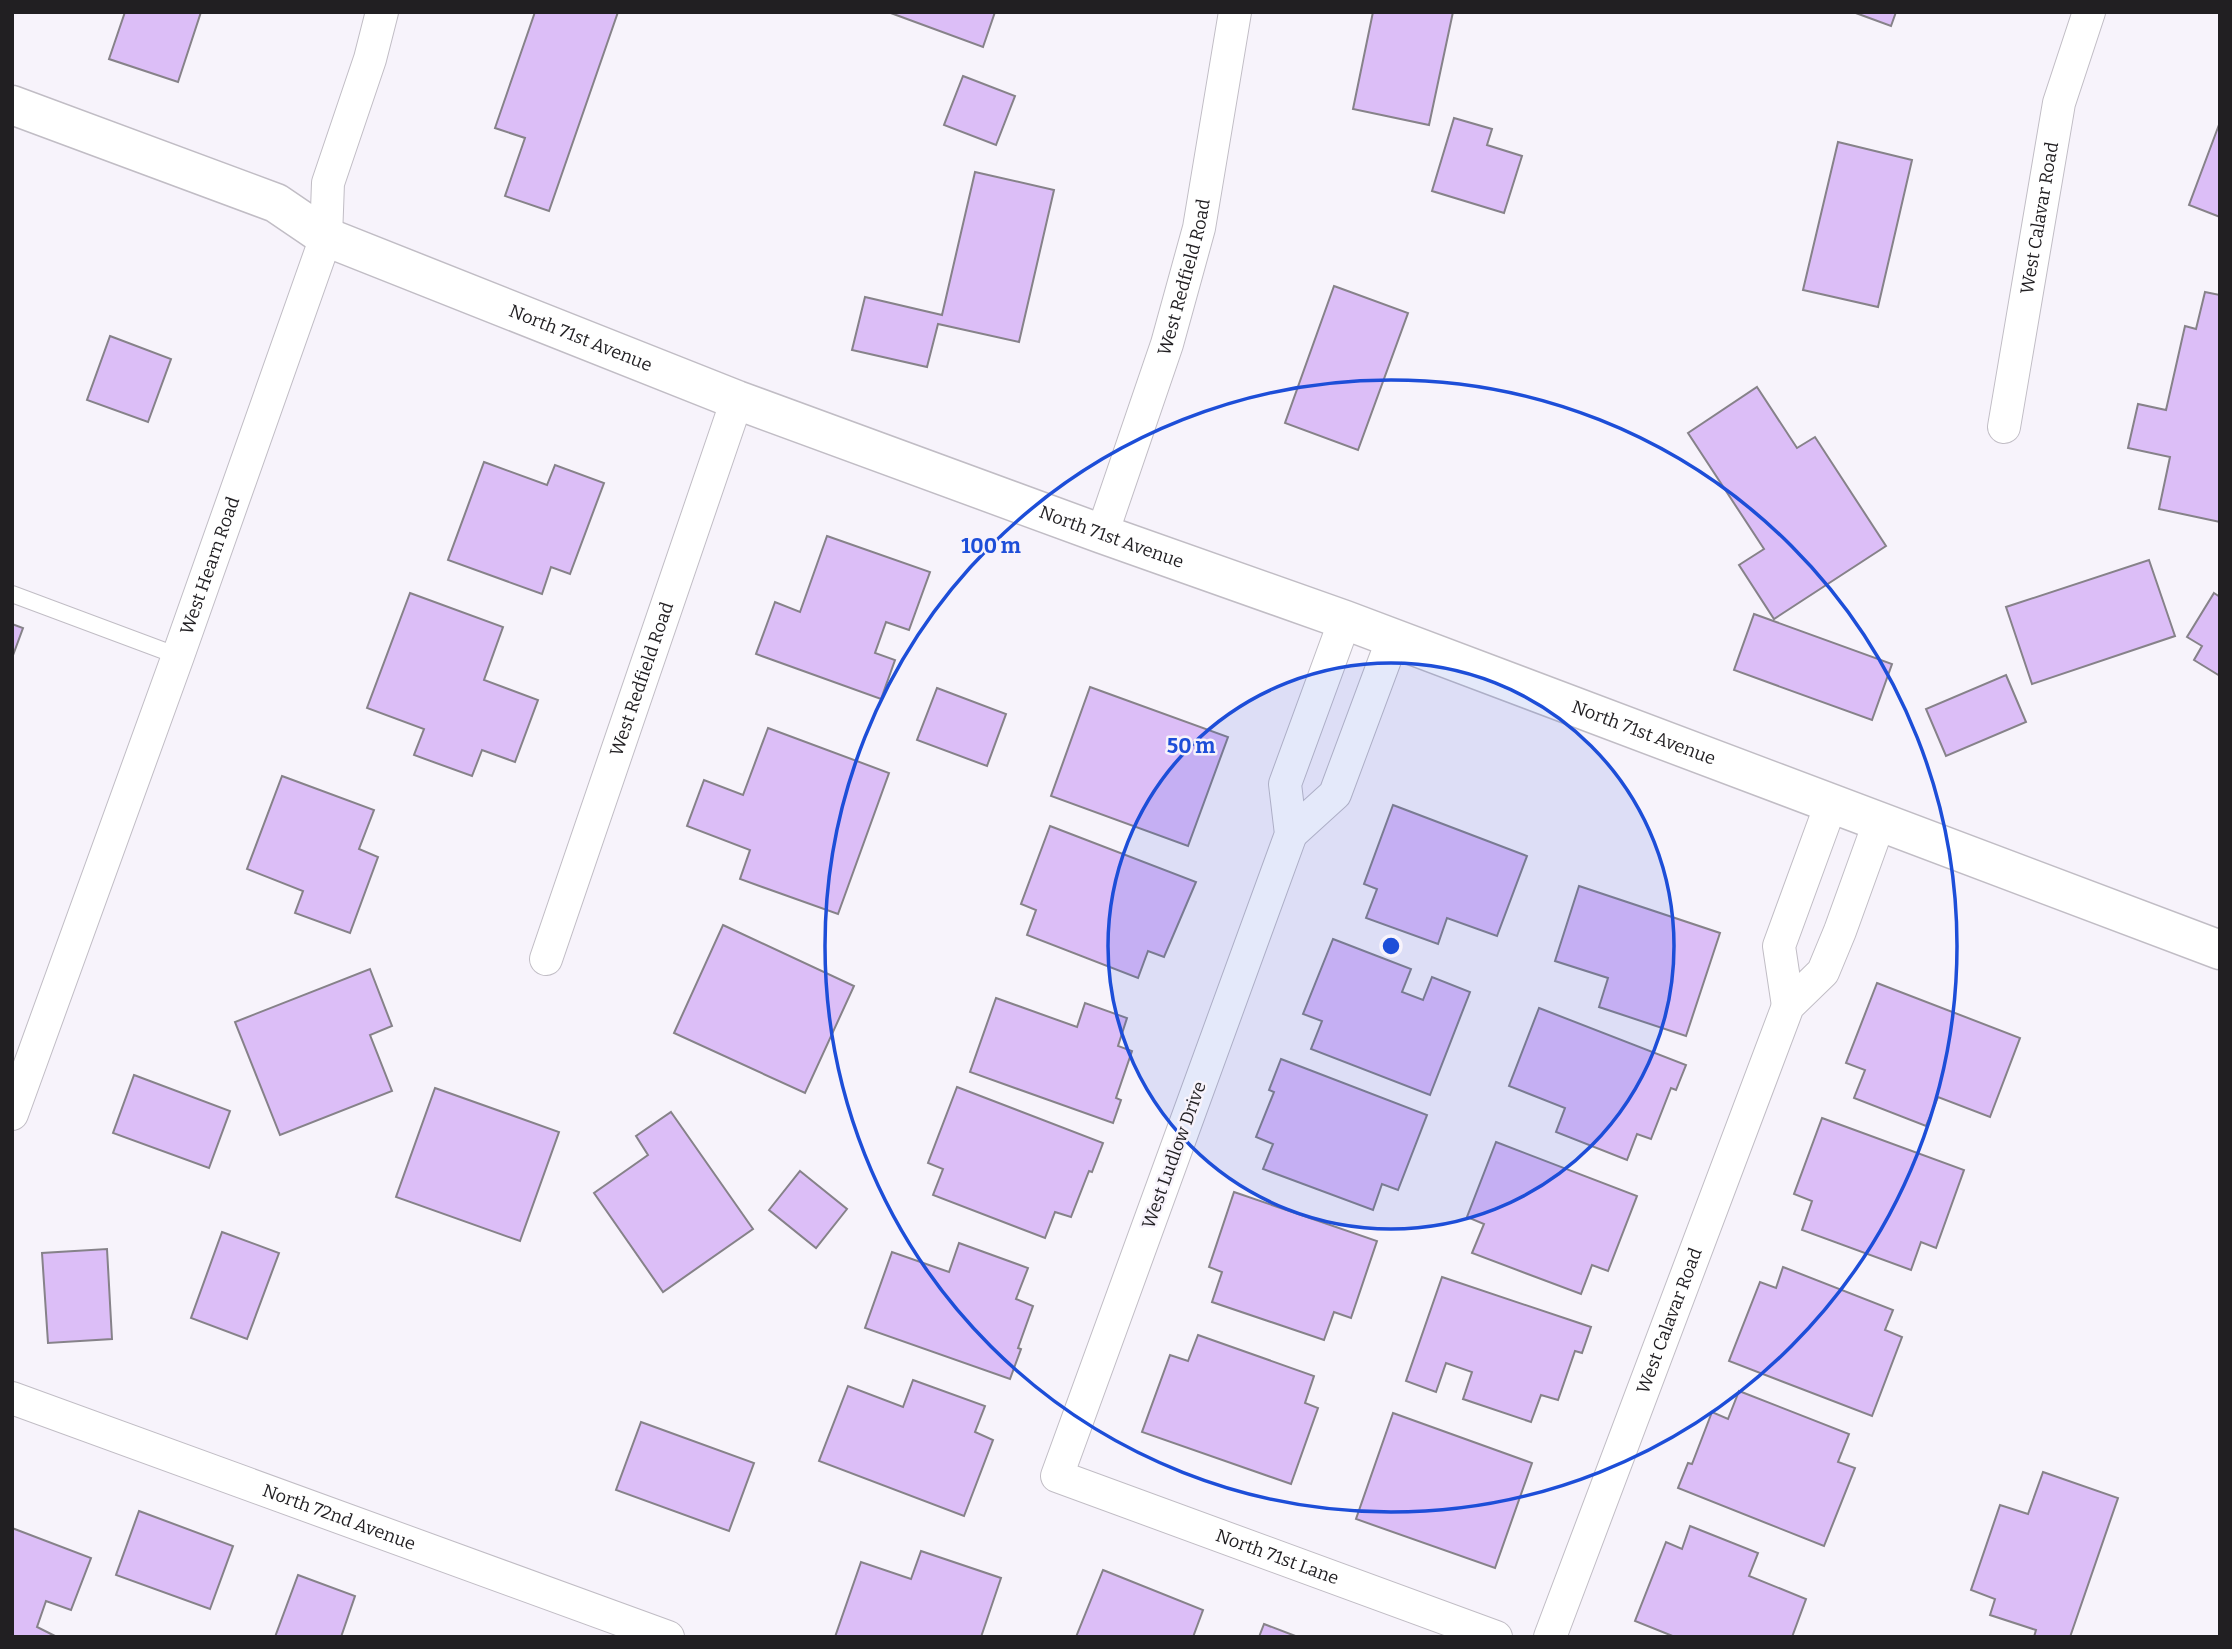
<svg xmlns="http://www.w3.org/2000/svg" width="2232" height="1649" viewBox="0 0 2232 1649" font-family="Bitter,serif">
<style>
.building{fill:#dcbef7;stroke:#868289;stroke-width:2}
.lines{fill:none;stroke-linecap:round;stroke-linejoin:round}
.service-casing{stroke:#c1bdc5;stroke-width:18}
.minor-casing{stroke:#c1bdc5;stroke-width:34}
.tertiary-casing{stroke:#c1bdc5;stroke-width:41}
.service{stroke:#fff;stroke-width:16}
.minor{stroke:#fff;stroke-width:32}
.tertiary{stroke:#fff;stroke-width:38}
.ring{fill:none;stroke:#1d4ed8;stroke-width:3.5}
.labels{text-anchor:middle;stroke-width:5;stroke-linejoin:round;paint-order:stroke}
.street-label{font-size:18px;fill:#211f22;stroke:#f7f3fb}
.centre{fill:#1d4ed8;stroke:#f7f3fb;stroke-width:3.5}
.ring-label{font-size:21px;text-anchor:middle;font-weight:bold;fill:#1d4ed8;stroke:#f7f3fb;stroke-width:5;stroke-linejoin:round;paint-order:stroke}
</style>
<rect width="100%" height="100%" fill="#f7f3fb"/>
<g class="building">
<polygon points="125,12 201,12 178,82 109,59"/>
<polygon points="535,12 618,12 549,211 505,196 525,138 495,128"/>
<polygon points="888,12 995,12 983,47"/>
<polygon points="1373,12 1453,12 1429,125 1353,109"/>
<polygon points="1853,12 1896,12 1891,26"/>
<polygon points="963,76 1015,96 996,145 944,125"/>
<polygon points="1454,118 1492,129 1487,145 1522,156 1504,213 1432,191"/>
<polygon points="2220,122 2220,217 2189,205"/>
<polygon points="1838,142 1912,160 1878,307 1803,290"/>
<polygon points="975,172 1054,190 1019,342 938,324 927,367 852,350 865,297 942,315"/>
<polygon points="1334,286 1408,313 1358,450 1285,423"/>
<polygon points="2205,292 2220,295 2220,522 2159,509 2170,457 2128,448 2138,404 2166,410 2185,326 2196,329"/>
<polygon points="110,336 171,359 148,422 87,400"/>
<polygon points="1757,387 1797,448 1815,437 1886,546 1774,619 1739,565 1764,549 1688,433"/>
<polygon points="484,462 547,485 555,465 604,483 570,574 551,567 542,594 448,560"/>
<polygon points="827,536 930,572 909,630 886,622 875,653 895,660 881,699 756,654 775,602 800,612"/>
<polygon points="2149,560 2175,636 2032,684 2006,607"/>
<polygon points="410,593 503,627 484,680 538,700 515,762 482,750 472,776 414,755 424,729 367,708"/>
<polygon points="2214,593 2220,597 2220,676 2194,660 2202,646 2187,637"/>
<polygon points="1754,614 1892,664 1872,720 1734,670"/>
<polygon points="12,624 23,628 12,658"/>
<polygon points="2006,675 2026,722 1946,756 1926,709"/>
<polygon points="1090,687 1228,737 1188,846 1051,796"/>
<polygon points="937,688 1006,714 987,766 917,740"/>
<polygon points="768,728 889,773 838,914 740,879 750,850 687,826 704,780 743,795"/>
<polygon points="282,776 374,810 359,849 378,857 350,933 295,913 303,891 247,869"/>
<polygon points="1393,805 1527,856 1497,936 1447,918 1438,944 1366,918 1377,889 1364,884"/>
<polygon points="1050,826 1196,882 1164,957 1148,951 1138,978 1027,935 1036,910 1021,904"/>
<polygon points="1579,886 1720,933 1686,1036 1599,1007 1608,978 1555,961"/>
<polygon points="723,925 854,986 805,1093 674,1033"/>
<polygon points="1333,939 1411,969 1402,992 1423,1000 1432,977 1470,992 1430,1095 1311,1049 1322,1021 1303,1014"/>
<polygon points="370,969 392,1026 370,1035 392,1091 280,1135 235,1022"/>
<polygon points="1877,983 2020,1038 1990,1117 1938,1097 1926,1126 1854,1098 1865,1070 1846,1063"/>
<polygon points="996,998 1077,1027 1085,1003 1127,1018 1118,1046 1132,1051 1116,1098 1121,1100 1113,1123 970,1072"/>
<polygon points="1539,1008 1686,1065 1676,1090 1671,1088 1651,1139 1637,1134 1627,1160 1556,1132 1565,1108 1509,1086"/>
<polygon points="1281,1059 1427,1115 1398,1190 1382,1184 1373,1210 1263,1169 1273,1144 1256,1137 1274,1092 1269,1090"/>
<polygon points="134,1075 230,1111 209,1168 113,1133"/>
<polygon points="957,1087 1103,1143 1092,1172 1089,1171 1071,1217 1055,1212 1045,1238 933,1195 943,1169 928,1163"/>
<polygon points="435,1088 559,1132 520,1241 396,1197"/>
<polygon points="671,1112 753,1229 663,1292 594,1193 648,1155 636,1136"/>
<polygon points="1822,1118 1964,1170 1936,1248 1921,1242 1911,1270 1802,1230 1812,1201 1794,1194"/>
<polygon points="1496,1142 1637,1196 1608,1271 1592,1265 1581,1294 1472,1253 1484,1224 1467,1217"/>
<polygon points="800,1171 847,1209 816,1248 769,1210"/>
<polygon points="1234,1192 1377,1241 1351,1318 1334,1312 1324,1340 1212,1302 1222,1272 1209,1267"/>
<polygon points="222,1232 279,1253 247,1339 191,1318"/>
<polygon points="959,1243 1028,1268 1016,1299 1033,1306 1018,1348 1021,1349 1010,1379 865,1328 892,1252 949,1272"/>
<polygon points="107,1249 112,1339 48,1343 42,1253"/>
<polygon points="1783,1267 1893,1310 1885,1330 1902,1337 1872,1416 1729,1361 1760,1282 1776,1288"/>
<polygon points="1442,1277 1591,1327 1582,1353 1575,1351 1558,1400 1541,1395 1531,1422 1463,1399 1472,1372 1446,1363 1436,1392 1406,1381"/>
<polygon points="1198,1335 1314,1376 1305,1403 1318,1408 1291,1484 1142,1432 1170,1355 1188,1361"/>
<polygon points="913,1380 985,1406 975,1432 993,1440 964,1516 819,1461 848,1386 903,1407"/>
<polygon points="1739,1391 1849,1434 1838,1462 1855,1468 1824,1546 1678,1488 1688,1463 1692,1464 1712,1412 1728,1419"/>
<polygon points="1393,1413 1532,1463 1495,1568 1356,1519"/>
<polygon points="641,1422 754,1463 729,1531 616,1490"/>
<polygon points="2043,1472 2118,1498 2070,1637 2034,1637 2036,1630 1990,1615 1995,1599 1971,1590 2000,1505 2028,1514"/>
<polygon points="139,1511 233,1546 210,1609 116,1575"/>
<polygon points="1690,1526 1758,1553 1749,1576 1806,1599 1792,1637 1675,1637 1635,1621 1666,1542 1682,1549"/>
<polygon points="12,1528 91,1558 71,1610 46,1601 37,1627 57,1637 12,1637"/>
<polygon points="921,1551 1001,1578 981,1637 835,1637 861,1562 911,1579"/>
<polygon points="1103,1570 1203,1610 1193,1637 1076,1637"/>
<polygon points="298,1575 355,1596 341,1637 275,1637"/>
<polygon points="1264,1624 1298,1637 1259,1637"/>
</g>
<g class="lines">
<defs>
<polyline id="service" points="12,594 178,656"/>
<g id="minor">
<path id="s1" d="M2004 427 2059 103 2089 12"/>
<path id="s2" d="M1102 534 1167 344 1199 228 1235 12"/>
<path id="s3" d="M1345 620 1285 784 1291 834 1057 1476 1496 1637"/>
<polyline points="1291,834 1335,794 1393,638"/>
<path id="s4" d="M546 959 737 400"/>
<polyline points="1788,1006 1779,946 1831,804"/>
<path id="s5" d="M12 1114 178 656 326 237 328 183 370 59 382 12"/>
<path id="s6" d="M12 1398 668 1637"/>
<path id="s7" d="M1550 1637 1788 1006 1823 972 1840 931 1879 823"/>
</g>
<g id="tertiary">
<path id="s8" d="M12 105 276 203 326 237 737 400 1102 534 1345 620 2220 950"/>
</g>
</defs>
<use href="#service" class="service-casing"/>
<use href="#minor" class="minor-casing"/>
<use href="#tertiary" class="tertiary-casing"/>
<use href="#service" class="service"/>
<use href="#minor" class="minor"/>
<use href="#tertiary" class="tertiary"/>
</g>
<circle cx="1391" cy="946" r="283" fill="#1d4ed8" fill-opacity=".12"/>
<g class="ring">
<circle cx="1391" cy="946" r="283"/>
<circle cx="1391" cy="946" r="566"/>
</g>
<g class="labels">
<g class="street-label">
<text dy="6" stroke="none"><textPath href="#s1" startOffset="212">West Calavar Road</textPath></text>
<text dy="6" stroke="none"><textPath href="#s2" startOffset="270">West Redfield Road</textPath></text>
<text dy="6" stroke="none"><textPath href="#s8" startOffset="616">North 71st Avenue</textPath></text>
<text dy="6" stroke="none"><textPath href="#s8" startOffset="1183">North 71st Avenue</textPath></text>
<text dy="6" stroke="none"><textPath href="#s5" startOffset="583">West Hearn Road</textPath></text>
<text dy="6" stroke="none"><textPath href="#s4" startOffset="296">West Redfield Road</textPath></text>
<text dy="6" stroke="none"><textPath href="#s8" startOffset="1750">North 71st Avenue</textPath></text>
<text transform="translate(1174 1155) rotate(-70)" y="6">West Ludlow Drive</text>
<text dy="6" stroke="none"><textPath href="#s7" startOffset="338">West Calavar Road</textPath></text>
<text dy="6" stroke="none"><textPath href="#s6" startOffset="348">North 72nd Avenue</textPath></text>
<text dy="6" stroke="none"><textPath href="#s3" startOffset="1143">North 71st Lane</textPath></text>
</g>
</g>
<circle cx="1391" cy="946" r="10" class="centre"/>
<g class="ring-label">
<text x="991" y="553">100 m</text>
<text x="1191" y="753">50 m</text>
</g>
<rect width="2232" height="1649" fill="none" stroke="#211f22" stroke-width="28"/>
</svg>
